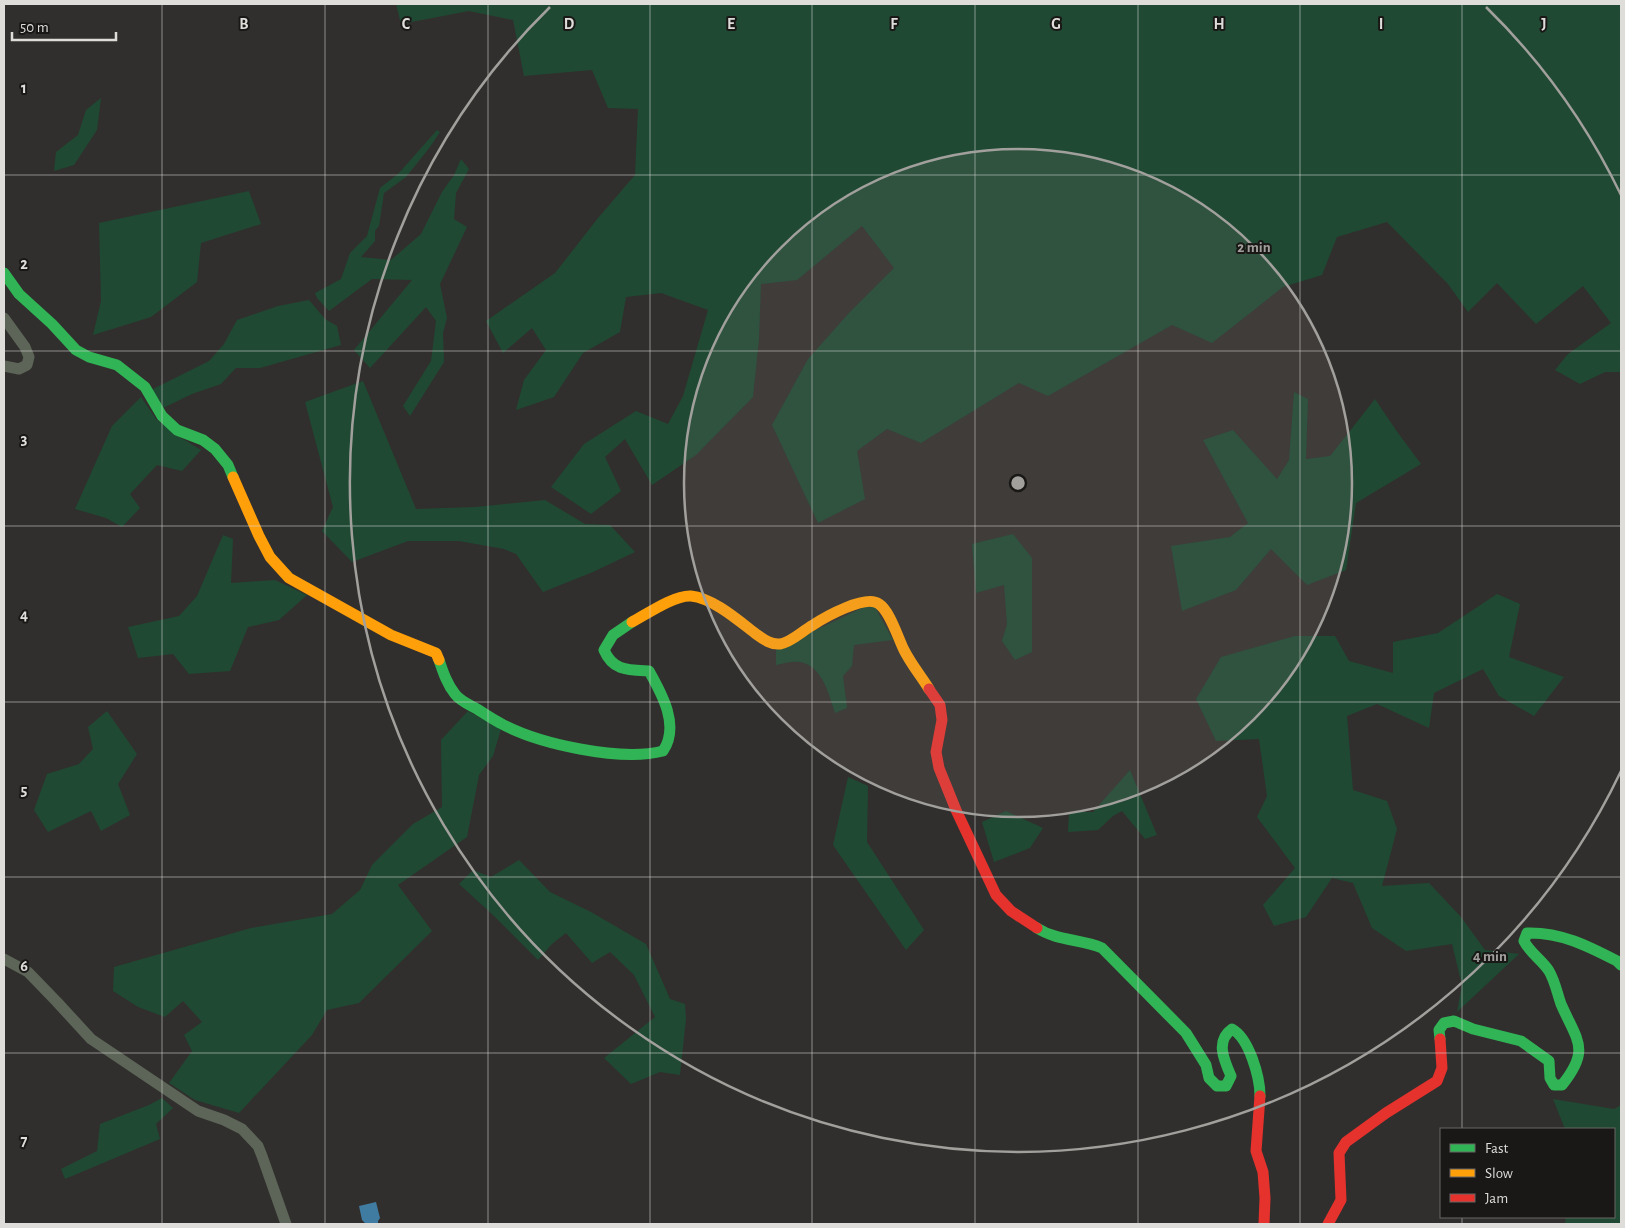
<svg xmlns="http://www.w3.org/2000/svg" width="1625" height="1228" viewBox="0 0 1625 1228" font-family="'Alegreya Sans',sans-serif">
<style>
.green{fill:#1f4932}
.water{fill:#407ca1}
.lines{fill:none;stroke-linecap:round;stroke-linejoin:round}
.street{stroke:#5c6558;stroke-width:11}
.fast{stroke:#30b455;stroke-width:11}
.slow{stroke:#ff9f0a;stroke-width:11}
.jam{stroke:#e5322d;stroke-width:11}
.grid{fill:none;stroke:#dfddda;stroke-width:1;stroke-opacity:0.55}
.ring{fill:none;stroke:#a2a09d;stroke-width:2.5}
.grid-label{font-size:16px;text-anchor:middle;font-weight:bold;fill:#dfddda;stroke:#191816;stroke-width:4;stroke-linejoin:round;paint-order:stroke}
.centre{fill:#a2a09d;stroke:#191816;stroke-width:2.5}
.ring-label{font-size:15px;text-anchor:middle;font-weight:bold;fill:#a2a09d;stroke:#191816;stroke-width:4;stroke-linejoin:round;paint-order:stroke}
</style>
<rect width="100%" height="100%" fill="#312f2d"/>
<g class="green">
<polygon points="396,4 1621,4 1621,372 1605,372 1580,384 1555,370 1568,354 1611,323 1583,286 1536,324 1497,283 1468,312 1448,284 1387,222 1337,237 1322,275 1283,287 1212,343 1172,325 1048,396 1019,383 921,443 887,429 857,451 865,499 818,523 772,425 808,359 849,313 894,268 862,226 797,280 761,284 759,339 753,397 696,455 652,485 625,439 605,457 621,491 591,514 551,487 584,444 636,411 668,424 683,396 708,310 661,293 626,297 620,332 583,353 554,397 516,410 524,380 546,350 532,328 503,353 486,321 555,273 598,218 635,175 638,109 608,108 592,70 524,76 513,20 469,11 401,24"/>
<polygon points="101,98 97,130 74,165 54,171 56,152 78,135 86,110"/>
<polygon points="437,130 440,132 430,147 406,177 384,193 379,226 375,231 375,241 361,257 391,260 421,234 442,192 454,175 461,159 469,169 456,193 454,219 467,227 440,284 447,318 443,333 444,362 410,416 403,406 431,361 436,321 426,307 370,368 354,350 412,280 372,279 329,311 317,298 315,293 341,279 350,253 367,236 380,188 399,173"/>
<polygon points="249,191 261,224 201,243 197,282 151,317 93,335 101,301 99,223"/>
<polygon points="309,300 325,319 337,326 341,345 260,368 236,368 221,384 192,394 161,409 151,390 209,361 224,344 237,320 278,306"/>
<polygon points="363,381 416,509 475,507 545,500 585,524 610,525 635,552 593,572 543,592 516,554 504,549 459,541 408,541 352,562 322,531 333,507 305,402"/>
<polygon points="1294,392 1308,399 1306,459 1330,456 1375,399 1398,433 1421,464 1356,503 1346,570 1307,585 1271,549 1236,590 1182,611 1171,546 1230,537 1248,523 1203,440 1233,430 1277,479 1289,460"/>
<polygon points="141,397 156,419 175,434 201,450 182,471 157,465 130,494 140,508 122,527 106,518 75,509 112,426"/>
<polygon points="1013,534 1032,558 1032,652 1015,660 1002,641 1007,624 1004,585 976,593 972,544"/>
<polygon points="223,535 233,539 231,583 275,580 307,595 279,620 248,627 230,671 189,674 173,654 138,658 128,627 179,616 197,596"/>
<polygon points="1497,594 1520,604 1509,657 1564,677 1534,716 1499,696 1483,669 1434,693 1429,728 1377,704 1347,716 1353,790 1387,801 1397,829 1382,886 1429,883 1461,917 1485,950 1519,954 1457,1012 1462,985 1452,944 1406,951 1372,928 1353,883 1332,878 1306,917 1274,926 1263,905 1295,868 1257,817 1267,796 1259,739 1216,741 1196,699 1221,657 1295,636 1335,636 1349,661 1393,673 1393,642 1438,633"/>
<path d="M864 607H875L893 640 854 645 852 666 843 676 847 708 835 713C829 696 824 670 804 663 796 660 785 663 776 665V649Z"/>
<polygon points="107,711 137,754 118,784 130,815 101,831 91,811 48,832 34,810 47,774 79,764 93,749 88,727"/>
<polygon points="468,711 501,729 493,756 479,775 467,837 398,885 432,931 359,1003 327,1010 312,1035 239,1113 195,1100 169,1083 192,1051 184,1035 202,1022 183,1001 165,1017 138,1007 113,991 114,967 251,928 332,914 360,890 372,865 413,824 442,807 441,740"/>
<polygon points="1130,770 1157,835 1145,839 1122,811 1113,816 1098,830 1068,832 1069,812 1093,812"/>
<polygon points="848,777 868,786 867,842 924,930 906,950 833,845"/>
<polygon points="1006,811 1043,828 1030,848 994,862 982,822"/>
<polygon points="519,860 550,892 591,912 646,944 670,999 685,1004 686,1019 680,1075 660,1072 631,1084 604,1058 655,1017 634,975 610,952 592,963 566,933 552,944 538,960 493,915 459,884 473,870 491,877"/>
<polygon points="162,1098 173,1108 156,1124 160,1139 65,1179 61,1169 97,1151 100,1124 149,1105"/>
<polygon points="1553,1099 1614,1109 1621,1105 1621,1224 1565,1224 1566,1217 1614,1217 1614,1129 1565,1129"/>
</g>
<polygon class="water" points="376,1202 380,1218 378,1221 378,1224 366,1224 362,1220 359,1206"/>
<g class="lines">
<g class="street">
<polyline points="4,318 25,347 29,357 27,365 19,369 4,366"/>
<polyline points="4,959 28,972 57,1002 91,1039 198,1111 224,1120 242,1129 258,1146 262,1156 286,1224"/>
</g>
<g class="fast">
<polyline points="4,273 19,294 52,324 76,350 89,357 117,365 145,387 162,416 177,430 203,440 215,449 228,465 233,477"/>
<path d="M439 660C443 672 447 684 455 694 460 701 470 705 477 709 485 714 492 719 500 723 538 744 621 762 663 751 680 726 662 694 649 671 628 670 613 671 604 650L613 635 632 622"/>
<path d="M1037 928C1057 941 1081 939 1102 948L1186 1033 1206 1065 1209 1078 1217 1086H1226L1231 1076C1224 1060 1215 1041 1232 1029 1249 1038 1260 1077 1260 1096"/>
<path d="M1440 1039 1439 1030 1444 1023 1454 1021 1473 1029 1521 1041 1549 1061 1550 1078 1554 1085H1562C1591 1049 1577 1041 1561 1004 1557 993 1555 981 1549 971 1542 960 1530 953 1524 941L1527 933C1561 932 1588 946 1617 961L1621 965"/>
</g>
<g class="slow">
<polyline points="233,477 259,536 270,557 289,578 391,635 436,653 439,660"/>
<path d="M632 622C647 614 674 595 691 596 713 598 739 621 756 634 763 639 771 645 780 644 792 642 802 631 813 625 825 617 866 594 879 604 890 611 898 638 904 650 911 664 921 676 929 689"/>
</g>
<g class="jam">
<polyline points="929,689 940,705 942,720 936,752 939,768 956,810 996,895 1011,911 1037,928"/>
<polyline points="1260,1096 1256,1151 1263,1172 1265,1198 1264,1224"/>
<polyline points="1328,1224 1341,1200 1339,1153 1346,1142 1386,1113 1437,1081 1442,1068 1440,1039"/>
</g>
</g>
<path class="grid" d="M162 4V1224M325 4V1224M488 4V1224M650 4V1224M812 4V1224M975 4V1224M1138 4V1224M1300 4V1224M1462 4V1129M4 175H1621M4 351H1621M4 526H1621M4 702H1621M4 877H1621M4 1053H1621M1462 1217V1224"/>
<circle cx="1018" cy="483" r="334" fill="#a2a09d" fill-opacity=".12"/>
<g class="ring">
<circle cx="1018" cy="483" r="334"/>
<path d="M1621 771A668 668 0 1 1 550 7M1486 7A668 668 0 0 1 1621 195"/>
</g>
<g class="grid-label">
<text x="244" y="29">B</text>
<text x="406" y="29">C</text>
<text x="569" y="29">D</text>
<text x="731" y="29">E</text>
<text x="894" y="29">F</text>
<text x="1056" y="29">G</text>
<text x="1219" y="29">H</text>
<text x="1381" y="29">I</text>
<text x="1544" y="29">J</text>
<text x="24" y="93">1</text>
<text x="24" y="269">2</text>
<text x="24" y="444">3</text>
<text x="24" y="620">4</text>
<text x="24" y="795">5</text>
<text x="24" y="971">6</text>
<text x="24" y="1146">7</text>
</g>
<circle cx="1018" cy="483" r="8" class="centre"/>
<g class="ring-label">
<text x="1254" y="252">2 min</text>
<text x="1490" y="961">4 min</text>
</g>
<rect width="1625" height="1228" fill="none" stroke="#dfddda" stroke-width="10"/>
<rect x="1440" y="1128" width="175" height="90" fill="#191816" stroke="#686764"/>
<rect x="1450" y="1144" width="25" height="8" fill="#30b455" stroke="#686764"/>
<text x="1485" y="1153" font-size="15" fill="#dfddda">Fast</text>
<rect x="1450" y="1169" width="25" height="8" fill="#ff9f0a" stroke="#686764"/>
<text x="1485" y="1178" font-size="15" fill="#dfddda">Slow</text>
<rect x="1450" y="1194" width="25" height="8" fill="#e5322d" stroke="#686764"/>
<text x="1485" y="1203" font-size="15" fill="#dfddda">Jam</text>
<path d="M12 32v8h104v-8" fill="none" stroke="#dfddda" stroke-width="2.5"/>
<text x="20" y="32" font-size="15" fill="#dfddda" stroke="#191816" stroke-width="4" paint-order="stroke">50 m</text>
</svg>
